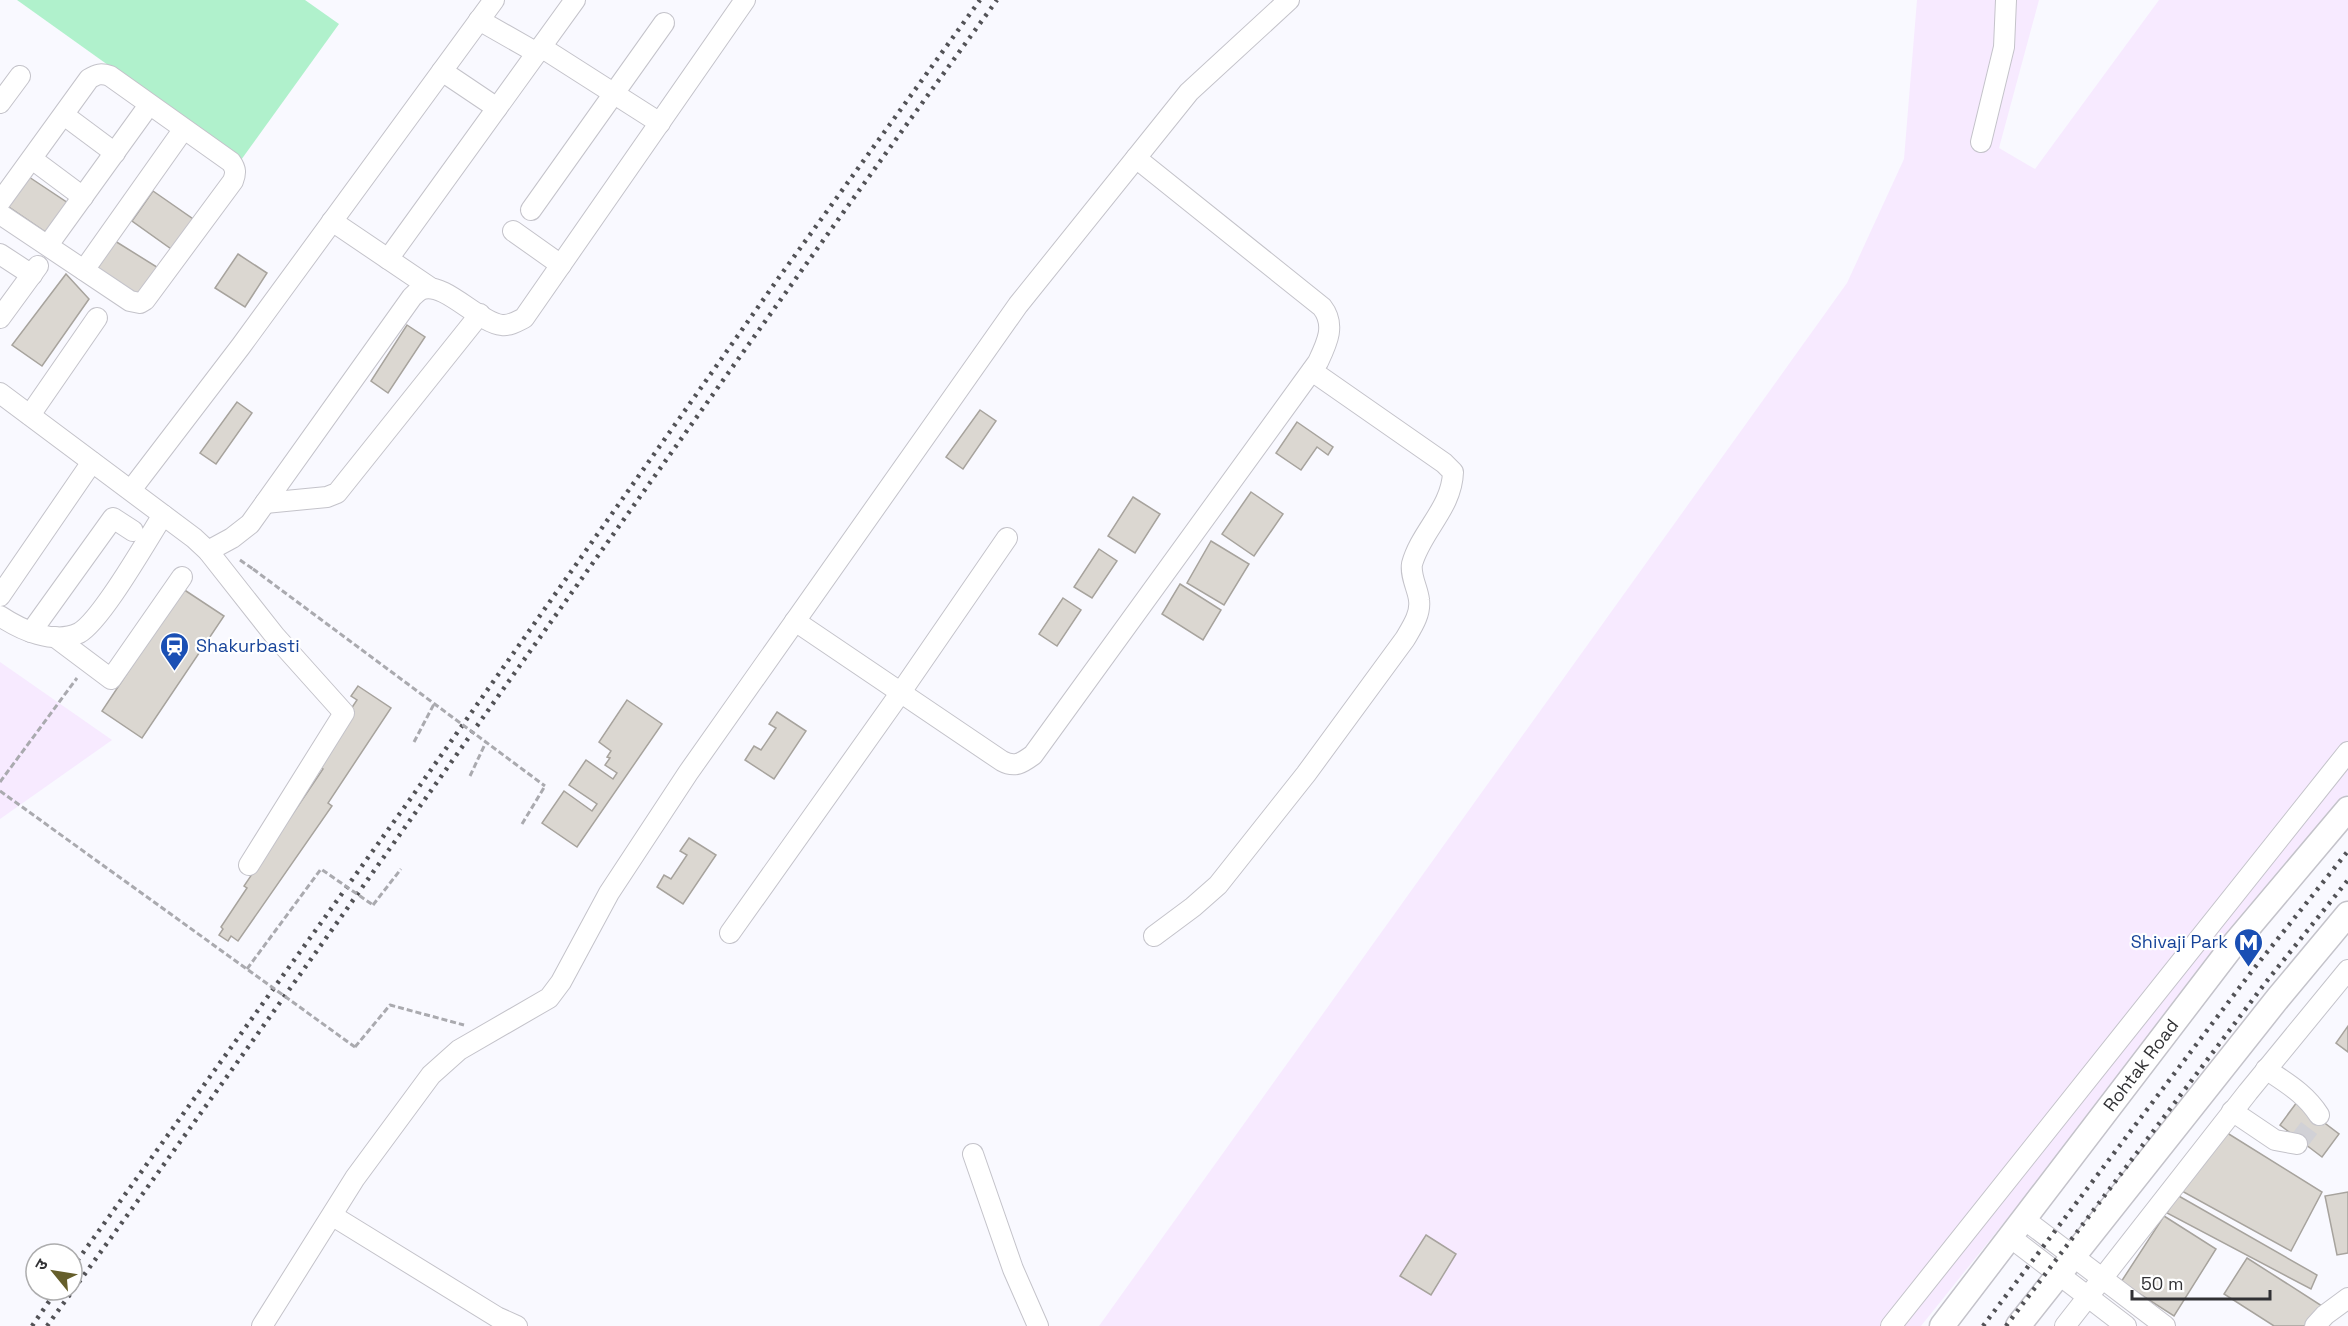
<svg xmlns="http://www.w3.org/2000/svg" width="2348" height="1326" viewBox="0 0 2348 1326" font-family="'Space Grotesk','Noto Sans Devanagari',sans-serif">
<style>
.industrial{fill:#f7eaff}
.green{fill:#b0f1cc}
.building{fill:#dbd7d1;stroke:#a7a39d;stroke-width:1.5}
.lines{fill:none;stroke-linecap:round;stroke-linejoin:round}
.minor-tunnel{stroke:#d1d1d6;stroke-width:20;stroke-dasharray:20 10;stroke-linecap:butt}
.minor-casing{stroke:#c4c3ca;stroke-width:22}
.major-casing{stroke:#c4c3ca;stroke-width:27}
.path{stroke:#aaaaaf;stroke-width:3;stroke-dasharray:6 3;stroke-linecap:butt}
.minor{stroke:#fff;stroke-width:20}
.major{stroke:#fff;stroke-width:24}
.rail{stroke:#525256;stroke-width:4.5;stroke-dasharray:3 6;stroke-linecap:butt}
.path-bridge{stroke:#aaaaaf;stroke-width:3;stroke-dasharray:6 3;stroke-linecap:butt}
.labels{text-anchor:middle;stroke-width:4.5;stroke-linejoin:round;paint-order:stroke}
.transit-label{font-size:18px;fill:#164399;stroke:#fff;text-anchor:start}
.street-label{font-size:18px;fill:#313134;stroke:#fff}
</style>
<rect width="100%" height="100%" fill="#f9f9ff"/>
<g class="industrial">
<polygon points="1917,0 2039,0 1999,148 2035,169 2159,0 2348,0 2348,794 1921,1326 1099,1326 1847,283 1904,159"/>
<polygon points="0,662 112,740 0,819"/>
</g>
<polygon class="green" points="17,0 305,0 339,24 241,160"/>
<g class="building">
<polygon points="26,175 68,203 47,233 6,205"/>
<polygon points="153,191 196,221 174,251 132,221"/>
<polygon points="115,241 160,269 142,297 97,269"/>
<polygon points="238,254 267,273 245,307 215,288"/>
<polygon points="66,274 89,299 42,366 12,345"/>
<polygon points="407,325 425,337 388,393 371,381"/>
<polygon points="237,402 252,413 216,464 200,453"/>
<polygon points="980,410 996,421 963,469 946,457"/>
<polygon points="1297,422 1333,447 1328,455 1317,447 1301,470 1276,453"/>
<polygon points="1251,492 1283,514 1254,556 1222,534"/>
<polygon points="1133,497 1160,514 1135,553 1108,536"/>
<polygon points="1211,541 1249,564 1224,605 1187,583"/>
<polygon points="1099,549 1117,561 1092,598 1074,587"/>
<polygon points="1180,584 1221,610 1203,640 1162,614"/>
<polygon points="183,589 224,616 142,738 102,711"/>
<polygon points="1063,598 1081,610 1057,646 1039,634"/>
<polygon points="358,686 391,708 328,803 332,806 238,941 231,936 228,941 219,935 223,929 221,927 247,888 244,886 323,769 320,767 354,712 351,709 357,700 351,696"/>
<polygon points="627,700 662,724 577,847 542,823 564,791 592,811 597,804 569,785 586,760 613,779 617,773 605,765 610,758 607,757 611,751 599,742"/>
<polygon points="777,712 806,731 774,779 745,760 754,746 761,750 776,728 769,724"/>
<polygon points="689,838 716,855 683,904 657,887 664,875 671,879 687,855 680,851"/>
<polygon points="2348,1026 2348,1052 2336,1043"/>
<polygon points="2297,1102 2339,1134 2322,1157 2280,1125"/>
<polygon points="2224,1131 2322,1192 2291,1251 2180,1190"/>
<polygon points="2348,1192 2348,1253 2337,1255 2325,1196"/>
<polygon points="2177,1195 2317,1275 2311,1289 2167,1213"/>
<polygon points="2164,1216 2216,1249 2174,1316 2121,1282"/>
<polygon points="1426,1235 1456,1254 1431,1295 1400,1276"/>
<polygon points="2247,1258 2322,1306 2309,1326 2274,1326 2224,1294"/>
</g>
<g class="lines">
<polyline class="minor-tunnel" points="2297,1144 2319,1115"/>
<defs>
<g id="minor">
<polyline points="479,20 537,53"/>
<polyline points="541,47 660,123"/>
<polyline points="442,71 497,108"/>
<polyline points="0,103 20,76"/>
<polyline points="64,115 115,153"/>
<polyline points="1981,142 2004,47 2006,0"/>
<polyline points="32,159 83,197"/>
<path d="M0 202 89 79C97 74 101 73 110 76L231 162C236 169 236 173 233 181L145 300 140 303 130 301 0 214"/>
<polyline points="531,210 664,23"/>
<polyline points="332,221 431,288"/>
<polyline points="513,231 561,265"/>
<polyline points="48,245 149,105"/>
<polyline points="0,254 32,275"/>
<polyline points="388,259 575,0"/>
<polyline points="84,270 183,130"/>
<polyline points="0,318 38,266"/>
<polyline points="0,393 194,538 208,551 275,636 344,713 249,865"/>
<polyline points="30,415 97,318"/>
<polyline points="131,490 241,346 494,0"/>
<polyline points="265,503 327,497 337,493 480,314"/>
<path d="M208 551 232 538 250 524 412 297C415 294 419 290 423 289 445 282 479 323 502 325 510 326 518 321 524 318L745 0"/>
<polyline points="0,596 92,462"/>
<path d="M0 616C21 630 54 645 79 633 101 621 147 540 163 515"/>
<path d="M795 621 1002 761C1015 768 1022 763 1033 755L1318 362C1327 343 1336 325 1322 307L1136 158"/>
<polyline points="31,632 113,518 133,531"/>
<polyline points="55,637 111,679 182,577"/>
<polyline points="730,933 901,692 1007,538"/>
<path d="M1154 936 1193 907 1218 885 1306 774 1405 639C1412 627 1421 614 1419 600 1418 589 1410 576 1412 564 1421 531 1452 508 1453 472L1444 463 1312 371"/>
<path d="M2266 1069C2286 1083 2305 1093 2319 1115"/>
<polyline points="2232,1111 2275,1140 2297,1144"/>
<polyline points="973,1154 1013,1269 1038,1326"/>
<polyline points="333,1216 497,1317 517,1326"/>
<polyline points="2024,1219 2165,1326"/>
<polyline points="2010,1237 2126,1326"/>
<polyline points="262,1326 355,1178 431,1075 459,1050 549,998 561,982 609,893 688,773 1018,305 1189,92 1289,0"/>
<polyline points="1891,1326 2348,752"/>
<polyline points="2065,1326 2248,1092 2348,970"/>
<polyline points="2315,1326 2325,1315 2348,1298"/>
</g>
<g id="major">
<path id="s1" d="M1942 1326 2230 949 2348 809"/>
<polyline points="2018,1326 2278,998 2348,914"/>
</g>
</defs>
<use href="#minor" class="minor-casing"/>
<use href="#major" class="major-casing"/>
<g class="path">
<polyline points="240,560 253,569"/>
<polyline points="414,742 434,704"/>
<polyline points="470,776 486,742"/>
<polyline points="0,782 77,678"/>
<polyline points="522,824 545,786"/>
<polyline points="373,905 401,869"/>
<polyline points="355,1047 390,1005 464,1025"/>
</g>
<use href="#minor" class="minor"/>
<use href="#major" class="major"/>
<g class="rail">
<polyline points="72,1268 411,798 780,276 980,0"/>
<polyline points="32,1326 57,1290"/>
<path d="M47 1326C367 886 677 439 997 0"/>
<polyline points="1983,1326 2252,971 2348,851"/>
<polyline points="2006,1326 2266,982 2348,880"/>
</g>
<g class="path-bridge">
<polyline points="253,569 545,786"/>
<polyline points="0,791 355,1047"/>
<polyline points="247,969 321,869 373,905"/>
</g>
</g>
<defs>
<symbol id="station-pin" viewBox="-11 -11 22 30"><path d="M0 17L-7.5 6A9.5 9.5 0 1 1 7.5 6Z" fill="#1a4fb4" stroke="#fff"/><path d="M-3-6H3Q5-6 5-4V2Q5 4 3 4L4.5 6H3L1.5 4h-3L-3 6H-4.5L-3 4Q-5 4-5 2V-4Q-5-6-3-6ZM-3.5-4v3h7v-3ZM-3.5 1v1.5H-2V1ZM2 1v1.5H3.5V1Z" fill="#fff"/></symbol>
<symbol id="metro-pin" viewBox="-11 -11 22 30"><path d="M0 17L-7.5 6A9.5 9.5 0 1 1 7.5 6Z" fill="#1a4fb4" stroke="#fff"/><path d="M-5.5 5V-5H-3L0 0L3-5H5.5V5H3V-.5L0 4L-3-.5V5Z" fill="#fff"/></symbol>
</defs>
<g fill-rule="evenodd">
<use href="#station-pin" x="158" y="630" width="33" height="45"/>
<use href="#metro-pin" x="2232" y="926" width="33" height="45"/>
</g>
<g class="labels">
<g class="transit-label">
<text x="196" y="652">Shakurbasti</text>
<text x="2228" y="948" text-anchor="end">Shivaji Park</text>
</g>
<g class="street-label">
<text dy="6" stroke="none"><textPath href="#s1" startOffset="328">Rohtak Road</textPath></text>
</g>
</g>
<g transform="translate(54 1272) rotate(300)"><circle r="28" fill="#ffffff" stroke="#adadae" stroke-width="1.5"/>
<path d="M0-4.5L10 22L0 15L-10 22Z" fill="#655e2b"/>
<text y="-9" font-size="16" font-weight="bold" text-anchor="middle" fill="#313134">उ</text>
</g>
<path d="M2132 1290v9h138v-9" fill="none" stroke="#313134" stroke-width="3"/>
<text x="2141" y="1290" font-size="18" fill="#313134" stroke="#ffffff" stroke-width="4.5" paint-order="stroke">50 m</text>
</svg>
